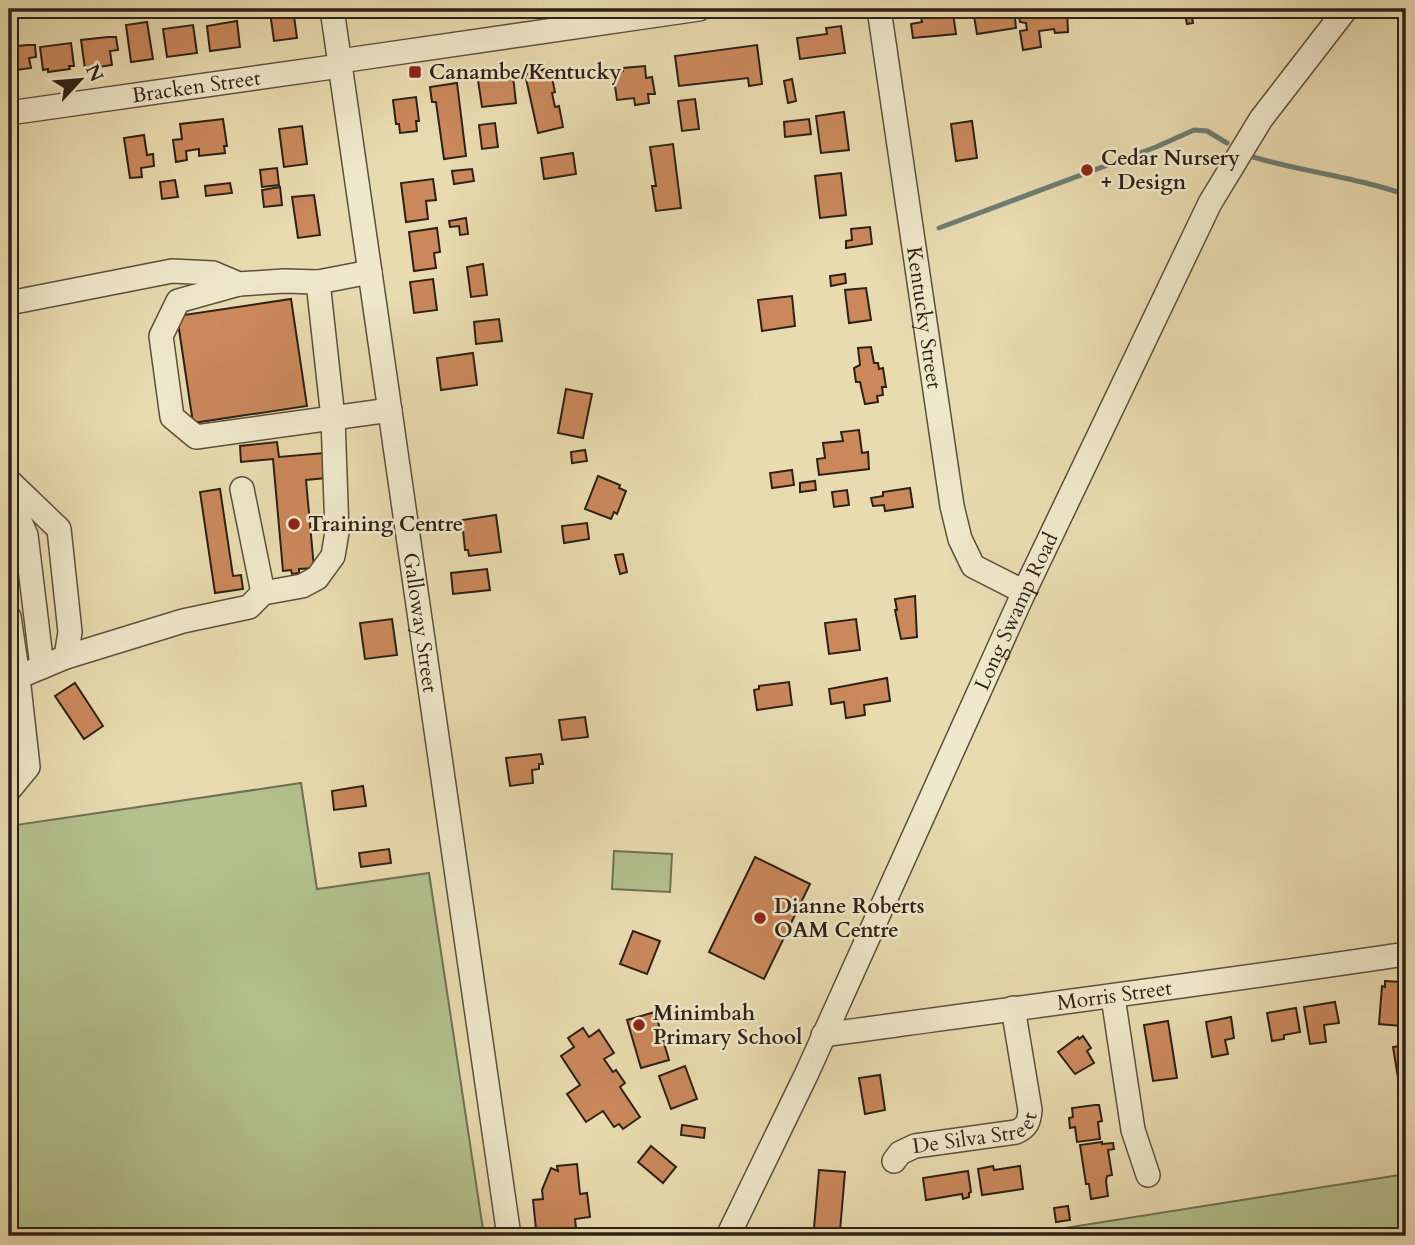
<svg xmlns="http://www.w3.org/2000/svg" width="1415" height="1245" viewBox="0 0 1415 1245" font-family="Cardo,serif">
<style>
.green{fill:#b3c18d;stroke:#707152;stroke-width:2}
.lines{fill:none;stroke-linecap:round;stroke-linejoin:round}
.stream{stroke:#6d7d73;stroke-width:5}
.building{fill:#ca885b;stroke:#2d2116;stroke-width:2}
.minor-casing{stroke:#5c503c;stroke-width:26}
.minor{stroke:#f0e8cb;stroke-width:23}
.poi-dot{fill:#8f2418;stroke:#f0e8cb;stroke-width:2.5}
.labels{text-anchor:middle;stroke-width:5;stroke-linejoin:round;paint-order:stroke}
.poi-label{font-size:21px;font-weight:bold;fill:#2d2116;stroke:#f0e8cb;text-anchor:start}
.street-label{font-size:21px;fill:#2d2116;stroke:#f0e8cb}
</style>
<rect width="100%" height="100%" fill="#e8dbaf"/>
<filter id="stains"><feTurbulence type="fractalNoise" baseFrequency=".00286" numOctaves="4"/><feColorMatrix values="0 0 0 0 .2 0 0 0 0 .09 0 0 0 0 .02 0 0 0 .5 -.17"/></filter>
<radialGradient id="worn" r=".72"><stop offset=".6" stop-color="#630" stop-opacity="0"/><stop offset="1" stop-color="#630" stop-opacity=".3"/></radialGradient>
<g class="green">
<polygon points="301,783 317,889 429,873 484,1236 9,1236 9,826"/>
<polygon points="614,851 672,854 670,892 612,889"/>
<polygon points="1406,1174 1406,1236 1015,1236"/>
</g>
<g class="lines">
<g class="stream">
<path d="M1253 157C1304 172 1356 177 1406 195"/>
<polyline points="939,228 1156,147 1194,130 1207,131 1227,143"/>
</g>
</g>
<g class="building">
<polygon points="293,9 297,38 274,41 270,12"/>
<polygon points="370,9 424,9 424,10 371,18"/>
<polygon points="982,9 1014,9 1016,28 977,34 973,10"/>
<polygon points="1018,9 1067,9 1068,32 1055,33 1054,29 1039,31 1041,47 1023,50 1020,31 1027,30 1026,23 1020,22"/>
<polygon points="1081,9 1123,9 1124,10 1082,16"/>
<polygon points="1189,9 1213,9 1214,14 1192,17 1193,23 1187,24 1185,14 1189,13"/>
<polygon points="953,13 956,34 913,38 911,24 922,22 921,17"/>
<polygon points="237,21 240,47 210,51 207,26"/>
<polygon points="147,22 153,59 131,62 126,25"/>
<polygon points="193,25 197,53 167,57 163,29"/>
<polygon points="841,26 845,53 800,59 797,38 827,34 826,28"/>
<polygon points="108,37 116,37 118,50 110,51 112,65 85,69 81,40"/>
<polygon points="71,43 74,66 69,66 70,69 48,72 48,69 43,70 40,47"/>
<polygon points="27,45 35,45 36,57 29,58 31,68 9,71 9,47"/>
<polygon points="757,45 762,84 749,86 748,78 679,86 675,56"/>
<polygon points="645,66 646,78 652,77 655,94 648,94 649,103 635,105 634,98 617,100 613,72 623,71 623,68"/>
<polygon points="550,68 555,92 552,93 555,107 559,106 563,127 538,133 525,74"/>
<polygon points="513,76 516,103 482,107 478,80"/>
<polygon points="792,79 796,101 788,103 784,81"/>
<polygon points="457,83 466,156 444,159 436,102 432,102 430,87"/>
<polygon points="416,97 419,121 416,121 417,131 400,133 399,124 396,124 393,100"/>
<polygon points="695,99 699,129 682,131 678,101"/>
<polygon points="844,112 849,150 821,153 816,116"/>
<polygon points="223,119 227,146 224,146 225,153 199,156 199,149 186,151 187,160 176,162 173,140 182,139 180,124"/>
<polygon points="809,119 811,134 785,137 784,122"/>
<polygon points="972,121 977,158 956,161 951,124"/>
<polygon points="495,123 498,147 482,149 479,125"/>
<polygon points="302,126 307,164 284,167 279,129"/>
<polygon points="144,135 147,155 153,154 154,166 141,168 142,177 130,178 124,138"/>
<polygon points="673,144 681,208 656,211 652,186 656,186 650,147"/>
<polygon points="573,153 576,174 544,179 541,158"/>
<polygon points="277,168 279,185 262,187 260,170"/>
<polygon points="472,169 474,181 454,184 452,171"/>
<polygon points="841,173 846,215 820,218 815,176"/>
<polygon points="433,179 436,200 426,201 428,219 406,222 401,183"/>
<polygon points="175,180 178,197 162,199 160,182"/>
<polygon points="230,183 232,193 206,196 205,186"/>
<polygon points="280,187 282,205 264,207 262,190"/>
<polygon points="314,195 320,235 298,238 292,197"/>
<polygon points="466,218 468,234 460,235 459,226 450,227 449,221"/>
<polygon points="870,227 872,244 846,248 846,241 852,240 851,229"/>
<polygon points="437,228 440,252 434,253 436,268 414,271 409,232"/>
<polygon points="483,264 487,295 471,297 467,267"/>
<polygon points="845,274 846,283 831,286 830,276"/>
<polygon points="433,279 437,310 414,313 410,282"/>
<polygon points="866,288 871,320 849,323 845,290"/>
<polygon points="792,296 795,326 762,331 758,300"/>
<polygon points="291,299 307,406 193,423 177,316"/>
<polygon points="499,319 502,341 476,344 474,322"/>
<polygon points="871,347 874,363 878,363 879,369 883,368 886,387 882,387 883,395 877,396 878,402 865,404 860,382 856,382 854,368 860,365 858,348"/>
<polygon points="473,353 477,385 441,390 437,358"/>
<polygon points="566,389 592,394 583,438 558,433"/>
<polygon points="859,430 862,453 868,452 869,469 819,475 817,459 825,458 823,443 843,441 841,432"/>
<polygon points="277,442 279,457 324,453 326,478 306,480 314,568 299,569 299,573 292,574 291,570 283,571 273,459 241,462 240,446"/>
<polygon points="585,450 587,461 572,463 571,452"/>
<polygon points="792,470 794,485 772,488 770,473"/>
<polygon points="598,476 620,485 619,488 626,491 617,514 614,512 611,519 585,509"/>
<polygon points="815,481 816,490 800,492 800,483"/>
<polygon points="910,488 913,507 885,511 884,505 873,506 871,498 883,496 883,492"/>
<polygon points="220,489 233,576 241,575 243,589 215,593 200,492"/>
<polygon points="847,490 849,505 834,507 832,492"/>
<polygon points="496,515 501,552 469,556 468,550 465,550 462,520"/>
<polygon points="587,523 589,539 564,543 562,526"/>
<polygon points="623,554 627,572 620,574 615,555"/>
<polygon points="487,569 490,590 453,594 451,573"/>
<polygon points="915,596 917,637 901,639 895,610 897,610 895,599"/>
<polygon points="392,619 397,655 365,659 360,623"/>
<polygon points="856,619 860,650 829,654 825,623"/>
<polygon points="887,678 890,701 864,705 865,715 846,718 844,702 831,704 829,689"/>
<polygon points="789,682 792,705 757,710 754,690 759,689 759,686"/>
<polygon points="75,683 103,726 84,739 55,696"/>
<polygon points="585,717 588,737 562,740 559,720"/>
<polygon points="541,754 543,764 539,764 539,769 532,770 533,783 510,786 506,758"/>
<polygon points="363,786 366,806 334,810 332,791"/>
<polygon points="389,849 391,863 361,867 359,853"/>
<polygon points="755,857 810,884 764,979 709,952"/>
<polygon points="633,931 660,941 647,974 620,964"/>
<polygon points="1385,981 1401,982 1400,988 1404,988 1403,995 1406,995 1406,1024 1401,1024 1401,1026 1379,1024 1382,986 1385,987"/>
<polygon points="1335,1002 1339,1023 1324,1025 1326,1042 1310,1044 1304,1007"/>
<polygon points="1296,1008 1300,1032 1284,1035 1284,1039 1272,1041 1267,1013"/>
<polygon points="655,1012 669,1060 641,1068 627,1020"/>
<polygon points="1231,1017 1234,1038 1225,1040 1228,1054 1212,1057 1206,1022"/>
<polygon points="1168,1021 1177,1078 1153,1081 1144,1025"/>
<polygon points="583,1028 589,1037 599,1030 614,1053 604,1059 613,1072 616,1070 625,1083 620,1087 640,1117 623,1129 619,1124 614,1127 603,1111 586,1122 567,1094 580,1085 561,1056 574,1047 568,1038"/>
<polygon points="1083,1036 1091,1048 1087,1051 1094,1063 1075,1074 1058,1052 1078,1037 1079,1039"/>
<polygon points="1406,1045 1406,1091 1402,1092 1401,1084 1399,1084 1393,1047"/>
<polygon points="685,1066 697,1099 671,1109 659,1076"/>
<polygon points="880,1075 885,1110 865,1114 859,1078"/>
<polygon points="1095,1105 1099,1105 1102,1121 1098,1122 1100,1139 1077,1142 1075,1127 1070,1128 1069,1118 1073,1117 1072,1108"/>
<polygon points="682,1125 705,1128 704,1138 681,1135"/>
<polygon points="1102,1142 1102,1144 1113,1143 1114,1149 1108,1150 1112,1175 1107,1176 1106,1181 1108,1196 1091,1199 1089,1184 1086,1184 1080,1145"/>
<polygon points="651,1146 676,1167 663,1183 638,1162"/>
<polygon points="577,1164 580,1194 587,1193 590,1217 575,1219 577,1236 547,1236 546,1228 536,1229 533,1200 543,1199 542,1190 551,1168 558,1171 557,1166"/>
<polygon points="993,1166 994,1170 1020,1166 1023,1189 982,1195 978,1169"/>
<polygon points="819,1170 845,1172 840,1231 814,1228"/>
<polygon points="968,1171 971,1192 969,1193 969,1197 963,1199 962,1194 926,1200 923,1178"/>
<polygon points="1068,1206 1070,1220 1056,1222 1054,1208"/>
</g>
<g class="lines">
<defs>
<g id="minor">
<path id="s1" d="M332 9 509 1236"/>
<path id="s2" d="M879 9 952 506 960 539 973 566 1024 592"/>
<polyline points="340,61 699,9"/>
<path id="s3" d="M9 113 340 66"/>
<polyline points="370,272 318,282 284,281 239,284 178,301 161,336 172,417 196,437 390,410"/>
<polyline points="9,303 172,271 213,273 239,284"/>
<polyline points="9,481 59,529 70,632 66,657"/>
<polyline points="242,489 263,593 302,586 317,578 333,556 337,532 333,418 318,282"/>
<polyline points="9,496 26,535 42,667"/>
<polyline points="9,617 18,677"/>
<polyline points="9,790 28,767 18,677 66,657 183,621 249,607 263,593"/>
<polyline points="1113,997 1133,1130 1148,1175"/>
<path id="s4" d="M823 1035C1017 1008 1212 983 1406 954"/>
<path id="s5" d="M894 1161 900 1153 915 1146 1016 1132C1027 1127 1029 1122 1030 1110L1013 1008"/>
<path id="s6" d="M728 1236 807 1073 1024 592 1210 203 1261 119 1346 9"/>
</g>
</defs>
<use href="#minor" class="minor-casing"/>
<use href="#minor" class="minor"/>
</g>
<g class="poi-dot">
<rect x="408" y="65" width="14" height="14" rx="3.5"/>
<circle cx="1087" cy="170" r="7"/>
<circle cx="294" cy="524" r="7"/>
<circle cx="760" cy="918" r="7"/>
<circle cx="639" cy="1025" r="7"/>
</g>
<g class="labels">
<g class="poi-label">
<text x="429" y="79">Canambe/Kentucky</text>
<text x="1101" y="165">Cedar Nursery<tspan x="1101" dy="24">+ Design</tspan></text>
<text x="308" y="531">Training Centre</text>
<text x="774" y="913">Dianne Roberts<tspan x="774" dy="24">OAM Centre</tspan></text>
<text x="653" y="1020">Minimbah<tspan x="653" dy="24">Primary School</tspan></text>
</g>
<g class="street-label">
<text dy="7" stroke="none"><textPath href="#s3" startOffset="189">Bracken Street</textPath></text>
<text dy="7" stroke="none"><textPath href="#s2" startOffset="312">Kentucky Street</textPath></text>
<text dy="7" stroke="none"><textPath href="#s6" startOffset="688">Long Swamp Road</textPath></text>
<text dy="7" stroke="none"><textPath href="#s1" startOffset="620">Galloway Street</textPath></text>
<text dy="7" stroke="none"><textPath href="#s4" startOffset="294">Morris Street</textPath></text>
<text dy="7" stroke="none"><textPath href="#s5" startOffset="89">De Silva Street</textPath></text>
</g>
</g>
<rect width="1415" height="1245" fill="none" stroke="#e8dbaf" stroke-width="35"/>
<rect x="10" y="10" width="1394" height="1224" fill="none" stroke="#2d2116" stroke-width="3.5"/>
<rect x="18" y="18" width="1380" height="1210" fill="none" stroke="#2d2116" stroke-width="2"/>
<g transform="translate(80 80) rotate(64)" stroke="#f0e8cb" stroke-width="5" paint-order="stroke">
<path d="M0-5L12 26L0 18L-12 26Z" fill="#2d2116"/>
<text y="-10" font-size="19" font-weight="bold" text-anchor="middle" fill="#2d2116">N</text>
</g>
<rect width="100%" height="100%" filter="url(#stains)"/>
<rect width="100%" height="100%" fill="url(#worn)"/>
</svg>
